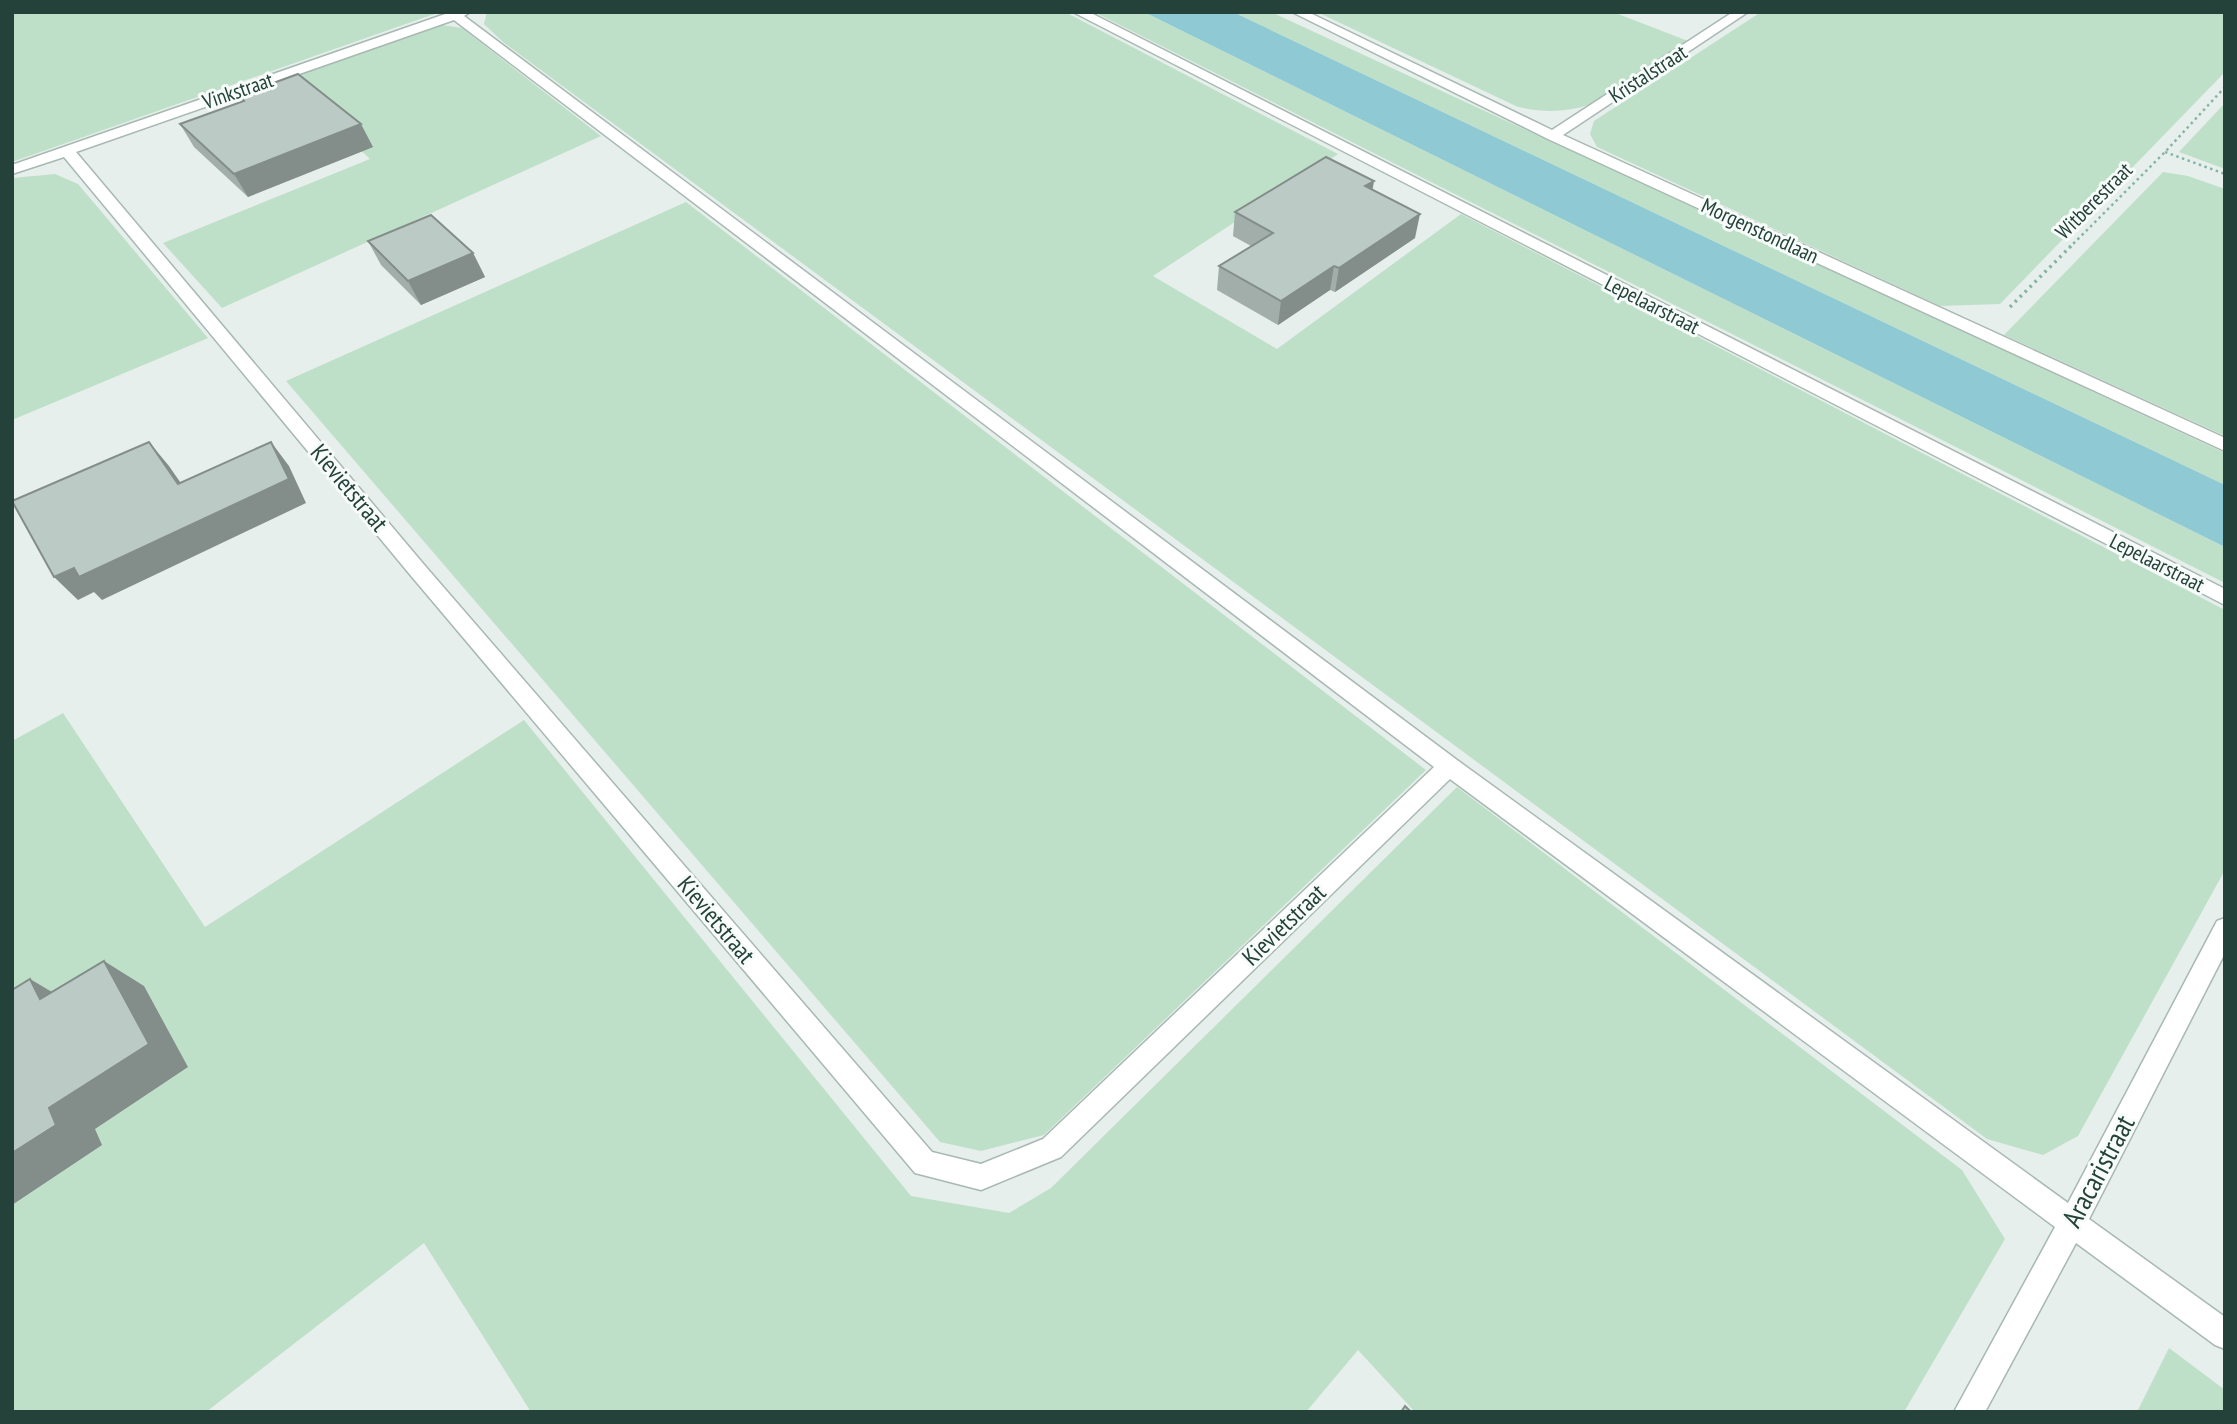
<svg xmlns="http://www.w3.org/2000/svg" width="2237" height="1424" viewBox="0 0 2237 1424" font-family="'PT Sans Narrow',sans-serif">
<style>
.green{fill:#bfe0c8}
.water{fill:#8ec9d4}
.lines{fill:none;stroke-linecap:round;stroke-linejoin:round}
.minor-casing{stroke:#a8b8b2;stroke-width:3}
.path-far1{stroke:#86b3a5;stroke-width:2.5;stroke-dasharray:2.5 3.5;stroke-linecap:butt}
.path{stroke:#86b3a5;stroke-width:3.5;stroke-dasharray:2.5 4.5;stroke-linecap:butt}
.minor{fill:#fff;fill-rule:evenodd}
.wall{fill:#a1aea9}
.shaded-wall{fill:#838d89}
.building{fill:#bbcac4;stroke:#838d89;stroke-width:2}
.labels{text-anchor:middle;stroke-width:6;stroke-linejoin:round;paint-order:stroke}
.far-street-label{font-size:21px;fill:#24423a;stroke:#f7fbf9}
.street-label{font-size:24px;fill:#24423a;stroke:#f7fbf9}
.near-street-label{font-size:28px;fill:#24423a;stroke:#f7fbf9}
</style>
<rect width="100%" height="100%" fill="#e6efeb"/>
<g class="green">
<polygon points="12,12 440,12 12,162"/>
<polygon points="487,12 1065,12 1338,154 1153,276 1277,349 1461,214 2225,610 2225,870 2078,1136 2043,1155 1987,1139 503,42 484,24"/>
<polygon points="1094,12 1144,12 2225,547 2225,583"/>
<polygon points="1233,12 1271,12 2225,453 2225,485"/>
<path d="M1317 12H1613L1688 41C1631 82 1594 124 1518 107Z"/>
<polygon points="1761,12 2225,12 2225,72 2000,304 1940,306 1597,147 1590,134 1594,121"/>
<polygon points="442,25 462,28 601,136 222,308 163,243 370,159 286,79"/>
<polygon points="2225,103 2225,169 2179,152"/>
<polygon points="2163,172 2188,176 2225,189 2225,436 2004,335"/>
<polygon points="55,174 78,184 208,338 12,420 12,178"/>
<polygon points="686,202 1426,770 1044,1135 981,1151 940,1142 286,381"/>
<polygon points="63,713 205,927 524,720 911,1196 1009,1213 1051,1188 1457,787 1962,1170 2005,1239 1904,1412 1415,1412 1358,1350 1306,1412 531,1412 424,1243 206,1412 12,1412 12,741"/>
<polygon points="2169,1348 2225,1390 2225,1412 2137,1412"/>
</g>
<polygon class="water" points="1144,12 1233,12 2225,485 2225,547"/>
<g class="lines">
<defs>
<g id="minor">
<path d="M451 12H470L464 16 1457 760 2068 1203 2217 921 2225 918V953L2089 1219 2225 1317V1349L2215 1345 2076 1243 1985 1412H1954L2055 1227 1450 779 1061 1157 981 1190 915 1173 412 577 64 157 12 174V165ZM454 20 1434 767 1043 1139 981 1164 932 1152 426 567 76 152Z"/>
<polygon points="1073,12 1089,12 2225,589 2225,605"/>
<polygon points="1292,12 1308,12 1552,130 1733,12 1748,12 1563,135 2225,438 2225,451 1548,139"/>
</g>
</defs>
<use href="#minor" class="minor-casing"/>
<g class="path-far1">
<polyline points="2165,152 2225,174"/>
<polyline points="2069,248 2165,152 2225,87"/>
</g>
<polyline class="path" points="2010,307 2071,246"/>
<use href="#minor" class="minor"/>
</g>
<g class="wall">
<polygon points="238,96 373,147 248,197 194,147 180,124 242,101"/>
<polygon points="1372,190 1415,238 1335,292 1330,290 1278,325 1217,290 1219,266 1251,246 1233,236 1235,212"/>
<polygon points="368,241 473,253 485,277 421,305 381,265"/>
</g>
<g class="shaded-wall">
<polygon points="361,124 373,147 248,197 234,174"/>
<polygon points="1374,181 1370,205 1365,186"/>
<polygon points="1420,214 1415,238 1335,292 1339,268"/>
<polygon points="473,253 485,277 421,305 408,281"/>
<polygon points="1334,266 1330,290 1278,325 1281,301"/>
<polygon points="149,442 169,466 198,508 178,484"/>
<polygon points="271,442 289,466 306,503 102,600 94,592 78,600 54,577"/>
<polygon points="104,961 144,986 188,1067 95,1129 102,1145 12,1205 12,1153 49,1108"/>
<polygon points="30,979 74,1005 40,999"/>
</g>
<g class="building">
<polygon points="298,74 361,124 234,174 180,124 244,101 238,96"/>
<polygon points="1326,157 1374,181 1365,186 1420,214 1339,268 1334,266 1281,301 1219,266 1273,233 1235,212"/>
<polygon points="431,215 473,253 408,281 368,241"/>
<polygon points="149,442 178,484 271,442 289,479 79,577 74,568 54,577 12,501"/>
<polygon points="104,961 149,1044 49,1108 56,1125 12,1153 12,990 30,979 40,999"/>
<polygon points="1405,1406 1411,1412 1401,1412"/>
</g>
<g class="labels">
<g class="far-street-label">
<text transform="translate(1648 74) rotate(-33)" y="7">Kristalstraat</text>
<text transform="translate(238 91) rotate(-19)" y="7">Vinkstraat</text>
<text transform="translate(2094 201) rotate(-45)" y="7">Witberestraat</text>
<text transform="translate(1760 231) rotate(25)" y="7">Morgenstondlaan</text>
<text transform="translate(1652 305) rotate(27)" y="7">Lepelaarstraat</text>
<text transform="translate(2157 563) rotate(27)" y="7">Lepelaarstraat</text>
</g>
<g class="street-label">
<text transform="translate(349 488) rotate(50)" y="8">Kievietstraat</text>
<text transform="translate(716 920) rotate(50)" y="8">Kievietstraat</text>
<text transform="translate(1284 925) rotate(-44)" y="8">Kievietstraat</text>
</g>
<g class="near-street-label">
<text transform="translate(2098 1171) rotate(-62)" y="10">Aracaristraat</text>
</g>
</g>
<rect width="2237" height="1424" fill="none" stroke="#24423a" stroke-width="28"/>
</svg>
